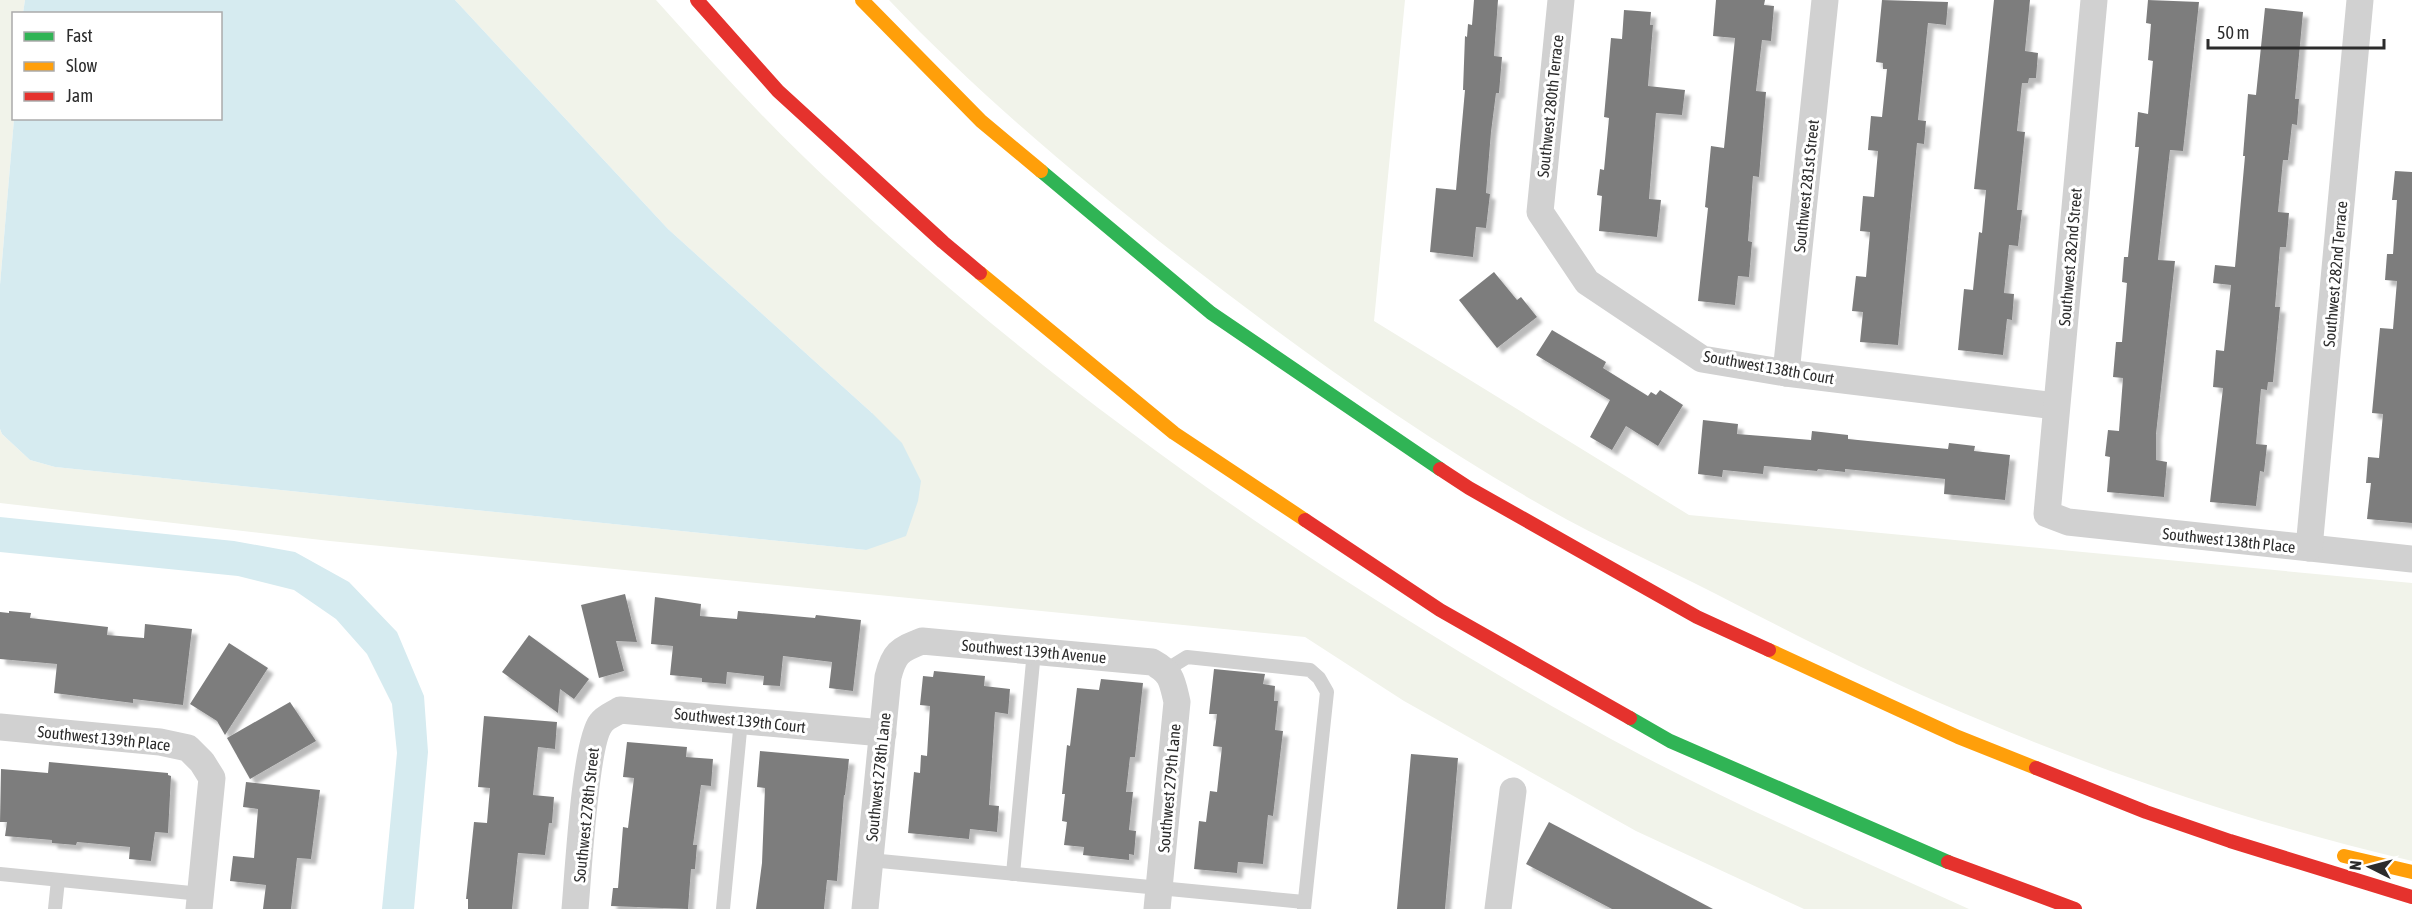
<svg xmlns="http://www.w3.org/2000/svg" width="2412" height="909" viewBox="0 0 2412 909" font-family="'Asap Condensed',sans-serif">
<style>
.green{fill:#f1f3ea}
.water{fill:#d6ebf0}
.building{fill:#7d7d7d;filter:url(#shadow)}
.lines{fill:none;stroke-linecap:round;stroke-linejoin:round}
.lane{stroke:#d1d1d1;stroke-width:14}
.street{stroke:#d1d1d1;stroke-width:27}
.fast{stroke:#30b455;stroke-width:14}
.slow{stroke:#ff9f0a;stroke-width:14}
.jam{stroke:#e5322d;stroke-width:14}
.labels{text-anchor:middle;stroke-width:6;stroke-linejoin:round;paint-order:stroke}
.street-label{font-size:16px;fill:#2c2c2c;stroke:#fff}
</style>
<defs>
<filter id="shadow"><feDropShadow dx="5.5" dy="5.5" stdDeviation="1.5" flood-color="#0004"/></filter>
</defs>
<rect width="100%" height="100%" fill="#fff"/>
<g class="green">
<polygon points="0,0 25,0 23,13 14,14 14,119 0,285"/>
<path d="M455 0H656C715 66 775 132 841 192 1011 350 1198 489 1395 612 1475 662 1556 710 1639 754 1746 810 1858 859 1969 909H1804L1636 831 1404 701 1305 637 330 541 0 503V429L2 434 30 460 55 467 866 550 872 413 668 229Z"/>
<path d="M889 0H1405L1374 321 1689 515 2412 583V861C2250 823 2092 769 1940 703 1864 670 1790 632 1716 594 1655 563 1592 535 1534 501 1411 430 1294 346 1182 259 1080 179 978 94 889 0Z"/>
</g>
<g class="water">
<polygon points="25,0 455,0 668,229 872,413 902,443 921,481 918,501 906,536 866,550 55,467 30,460 2,434 0,429 0,285 14,119 220,118 220,14 23,13"/>
<polygon points="0,517 234,541 295,552 349,582 397,632 424,696 428,752 414,909 382,909 397,753 392,704 367,654 336,619 294,590 238,576 0,552"/>
</g>
<g class="building">
<polygon points="1474,0 1498,0 1494,56 1502,57 1499,93 1496,93 1491,132 1486,193 1490,194 1486,228 1476,227 1473,257 1430,252 1436,188 1456,190 1465,90 1463,90 1465,36 1467,37 1468,24 1472,25"/>
<polygon points="1716,0 1765,0 1764,5 1774,6 1771,41 1762,40 1756,91 1766,92 1759,177 1753,176 1748,241 1752,242 1749,277 1738,276 1735,305 1698,301 1708,208 1705,207 1711,146 1724,148 1735,38 1713,36"/>
<polygon points="1882,0 1948,2 1946,25 1928,23 1918,120 1926,121 1924,144 1917,143 1898,345 1860,342 1863,312 1852,311 1856,276 1866,277 1870,232 1860,231 1863,196 1874,197 1878,151 1868,150 1871,116 1882,117 1887,69 1883,69 1883,63 1876,62"/>
<polygon points="1994,0 2030,0 2025,51 2038,53 2036,78 2029,78 2028,83 2022,83 2017,131 2025,132 2017,210 2022,210 2018,246 2009,245 2004,293 2014,294 2012,320 2007,319 2003,355 1958,350 1964,289 1973,290 1979,232 1982,233 1986,190 1974,189"/>
<polygon points="2148,0 2199,2 2183,151 2170,150 2158,260 2175,261 2156,434 2156,460 2167,462 2164,497 2107,492 2110,457 2105,456 2108,430 2119,431 2123,378 2113,377 2116,342 2122,342 2127,283 2122,282 2124,257 2128,257 2139,147 2135,147 2138,112 2148,114 2153,61 2148,60 2151,24 2146,23"/>
<polygon points="2265,8 2303,12 2295,99 2299,99 2297,125 2292,124 2288,160 2283,160 2278,212 2289,213 2286,247 2280,247 2275,307 2280,307 2273,382 2268,382 2267,390 2261,389 2256,444 2267,445 2264,472 2260,471 2256,506 2210,502 2223,388 2213,387 2216,350 2224,351 2231,285 2213,283 2215,265 2235,267 2245,156 2243,156 2248,94 2256,95"/>
<polygon points="1624,10 1651,12 1650,25 1653,25 1648,86 1685,90 1682,115 1656,113 1649,199 1661,200 1657,237 1599,231 1602,196 1597,195 1600,169 1604,170 1609,118 1604,117 1611,38 1622,39"/>
<polygon points="2395,171 2412,172 2412,523 2367,519 2371,483 2366,483 2368,457 2379,458 2383,414 2372,413 2380,328 2393,329 2397,281 2385,280 2387,254 2393,254 2397,200 2392,200"/>
<polygon points="1494,272 1517,300 1521,297 1537,317 1497,348 1459,300"/>
<polygon points="1552,330 1606,362 1603,368 1648,396 1651,392 1656,395 1660,390 1683,405 1658,446 1626,426 1612,450 1590,437 1610,400 1536,355"/>
<polygon points="1703,420 1738,424 1737,434 1811,440 1812,431 1848,435 1848,439 1948,449 1949,443 1975,446 1974,451 2010,455 2005,500 1944,494 1945,479 1845,469 1845,472 1818,469 1817,471 1764,466 1763,474 1723,470 1722,477 1698,474"/>
<polygon points="625,594 637,642 616,641 624,671 599,678 581,605"/>
<polygon points="655,597 701,604 700,616 737,619 738,611 815,618 816,615 861,620 853,691 829,688 832,662 783,656 780,686 763,685 764,676 727,672 726,684 702,682 702,678 670,675 673,646 651,644"/>
<polygon points="9,611 31,613 30,618 108,627 107,635 144,638 145,624 192,629 183,705 133,699 133,703 54,693 57,664 0,659 0,612 9,613"/>
<polygon points="529,635 589,679 574,699 560,689 558,713 502,672"/>
<polygon points="229,643 268,668 225,735 217,721 190,704"/>
<polygon points="1214,669 1265,674 1263,684 1275,686 1274,701 1278,701 1275,730 1283,731 1273,816 1268,815 1263,864 1238,862 1237,873 1194,869 1199,821 1206,822 1210,791 1217,792 1222,747 1213,746 1217,714 1209,714"/>
<polygon points="934,671 985,676 984,686 1010,689 1008,714 995,712 989,805 999,806 997,832 970,829 969,839 908,833 914,772 920,773 921,755 927,756 930,706 920,705 923,676 933,677"/>
<polygon points="1101,679 1143,683 1135,757 1130,757 1126,792 1133,792 1129,830 1136,831 1134,855 1129,854 1129,860 1083,855 1084,847 1064,845 1067,822 1062,821 1065,794 1062,794 1067,745 1070,746 1077,688 1099,690"/>
<polygon points="290,702 316,741 250,779 227,738"/>
<polygon points="484,716 557,722 555,749 538,747 533,795 554,797 552,823 549,823 545,855 518,853 512,909 468,909 468,899 466,899 474,822 487,823 490,788 478,787"/>
<polygon points="627,742 687,747 686,757 713,759 711,786 701,785 693,845 697,845 695,869 691,869 688,909 611,906 613,888 618,888 623,827 628,828 634,778 623,777"/>
<polygon points="760,751 849,759 845,795 844,795 837,881 827,880 824,909 756,909 762,863 765,788 757,787"/>
<polygon points="1411,754 1458,758 1445,909 1397,909"/>
<polygon points="49,762 168,773 168,775 171,776 168,833 155,832 151,861 129,859 130,847 77,842 76,845 52,843 52,840 5,836 7,822 0,822 1,769 48,773"/>
<polygon points="246,782 320,790 311,859 297,858 291,909 263,909 266,885 230,881 233,856 254,858 258,809 243,807"/>
<polygon points="1549,822 1713,909 1612,909 1526,864"/>
</g>
<g class="lines">
<g class="lane">
<polyline points="1166,670 1187,657 1310,670 1319,678 1327,692 1304,909"/>
<polyline points="870,860 1304,902"/>
<polyline points="0,874 201,894"/>
<polyline points="1013,874 1034,651"/>
<polyline points="55,909 58,880"/>
<polyline points="723,909 741,720"/>
</g>
<g class="street">
<polyline points="1561,0 1540,212 1587,282 1702,359 1786,373 2056,406"/>
<polyline points="2094,0 2047,514 2068,522 2412,559"/>
<polyline points="1786,373 1825,0"/>
<polyline points="2309,548 2360,0"/>
<polyline points="0,727 160,742 188,748 202,762 212,778 199,909"/>
<path d="M575 909C578 876 585 743 601 723 605 717 614 714 620 710L883 733"/>
<path d="M865 909 888 677C894 653 899 650 922 641L1152 662C1172 673 1172 680 1177 702L1157 909"/>
<polyline points="1498,909 1513,791"/>
</g>
<g class="fast">
<polyline points="1041,171 1211,313 1440,469"/>
<polyline points="1630,718 1670,741 1948,862"/>
</g>
<g class="slow">
<polyline points="862,0 981,121 1041,171"/>
<polyline points="980,273 1174,433 1305,520"/>
<polyline points="1769,650 1958,737 2036,768"/>
<polyline points="2344,856 2412,872"/>
</g>
<g class="jam">
<polyline points="697,0 778,91 943,242 980,273"/>
<polyline points="1440,469 1469,488 1697,617 1769,650"/>
<polyline points="1305,520 1440,610 1630,718"/>
<polyline points="2036,768 2146,812 2230,841 2412,897"/>
<polyline points="1948,862 2075,909"/>
</g>
</g>
<g class="labels">
<g class="street-label">
<text transform="translate(1550 106) rotate(-84)" y="6">Southwest 280th Terrace</text>
<text transform="translate(1806 186) rotate(-84)" y="6">Southwest 281st Street</text>
<text transform="translate(2070 257) rotate(-85)" y="6">Southwest 282nd Street</text>
<text transform="translate(2335 274) rotate(-85)" y="6">Southwest 282nd Terrace</text>
<text transform="translate(1769 367) rotate(10)" y="6">Southwest 138th Court</text>
<text transform="translate(2229 540) rotate(6)" y="6">Southwest 138th Place</text>
<text transform="translate(1034 651) rotate(5)" y="6">Southwest 139th Avenue</text>
<text transform="translate(740 720) rotate(6)" y="6">Southwest 139th Court</text>
<text transform="translate(104 738) rotate(6)" y="6">Southwest 139th Place</text>
<text transform="translate(878 777) rotate(-84)" y="6">Southwest 278th Lane</text>
<text transform="translate(1169 788) rotate(-85)" y="6">Southwest 279th Lane</text>
<text transform="translate(586 815) rotate(-84)" y="6">Southwest 278th Street</text>
</g>
</g>
<rect x="12" y="12" width="210" height="108" fill="#ffffff" stroke="#ababab" stroke-width="1.5"/>
<rect x="24" y="32" width="30" height="9" fill="#30b455" stroke="#ababab" stroke-width="1.5"/>
<text x="66" y="42" font-size="18" fill="#2c2c2c">Fast</text>
<rect x="24" y="62" width="30" height="9" fill="#ff9f0a" stroke="#ababab" stroke-width="1.5"/>
<text x="66" y="72" font-size="18" fill="#2c2c2c">Slow</text>
<rect x="24" y="92" width="30" height="9" fill="#e5322d" stroke="#ababab" stroke-width="1.5"/>
<text x="66" y="102" font-size="18" fill="#2c2c2c">Jam</text>
<g transform="translate(2370 867) rotate(276)" stroke="#ffffff" stroke-width="4.5" paint-order="stroke">
<path d="M0-4.5L10 22L0 15L-10 22Z" fill="#2c2c2c"/>
<text y="-9" font-size="16" font-weight="bold" text-anchor="middle" fill="#2c2c2c">N</text>
</g>
<path d="M2208 39v9h176v-9" fill="none" stroke="#2c2c2c" stroke-width="3"/>
<text x="2217" y="39" font-size="18" fill="#2c2c2c" stroke="#ffffff" stroke-width="4.5" paint-order="stroke">50 m</text>
</svg>
